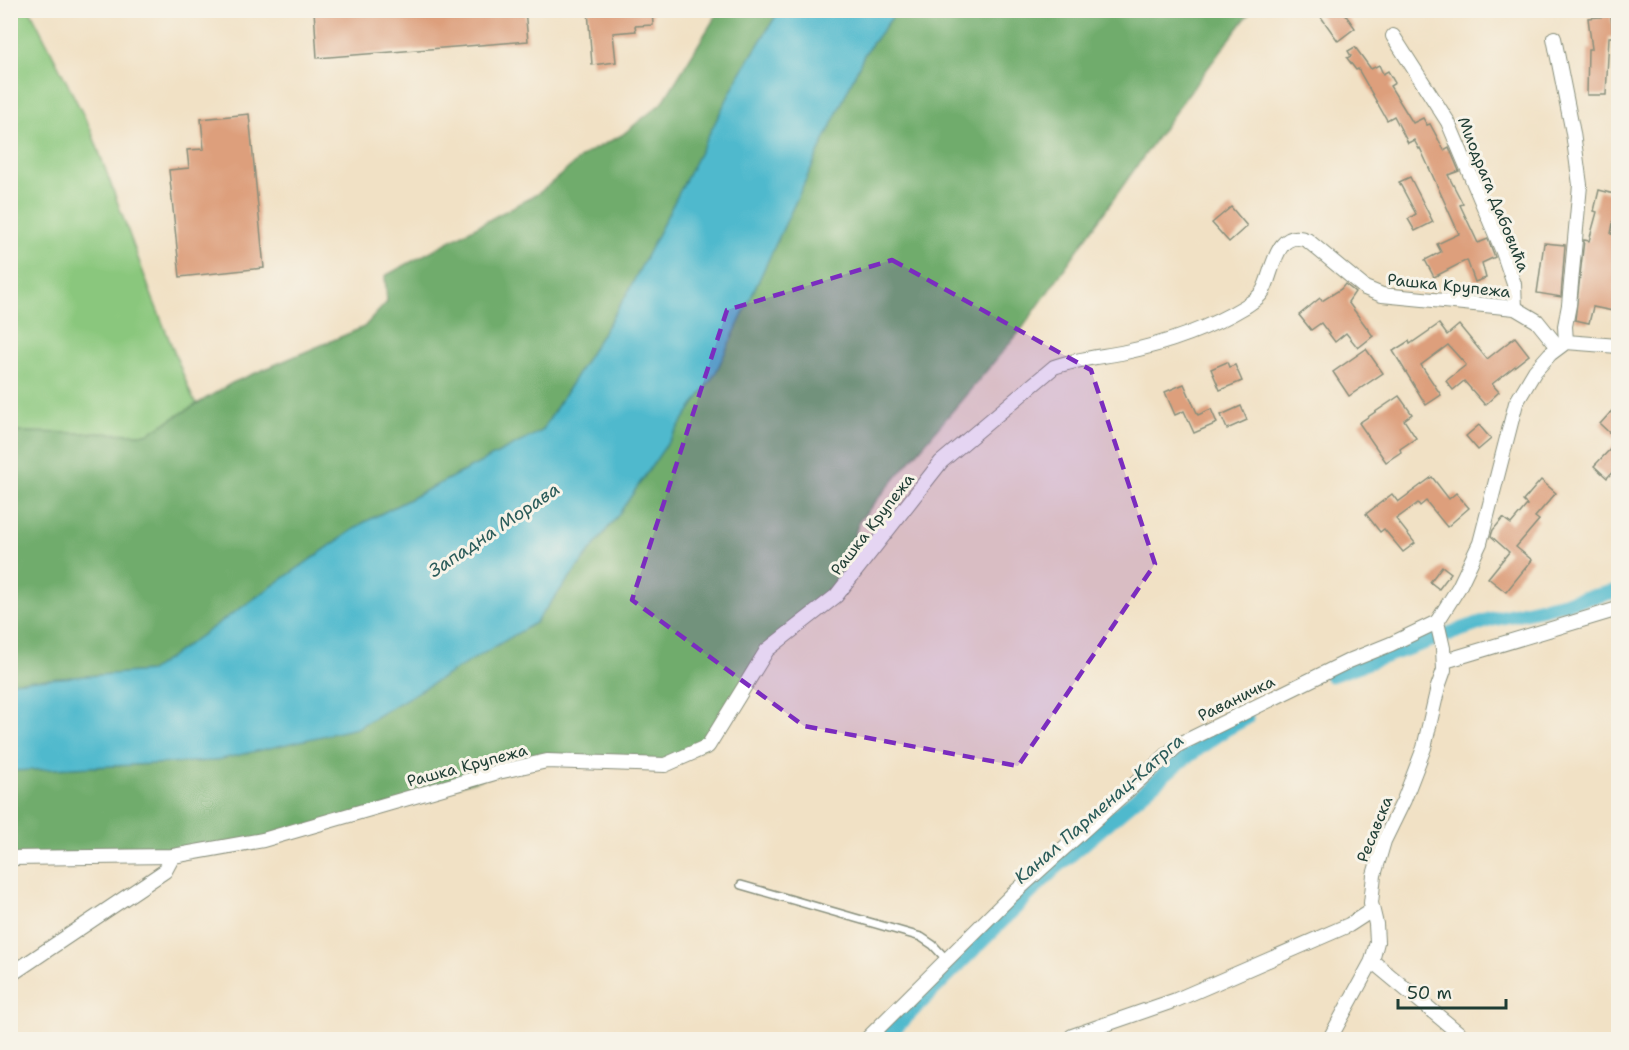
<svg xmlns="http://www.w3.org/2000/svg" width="1629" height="1050" viewBox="0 0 1629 1050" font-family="'Shantell Sans',sans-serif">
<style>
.green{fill:#8ac77d;stroke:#548258;stroke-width:1.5}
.forest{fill:#6fac6c;stroke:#477450;stroke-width:1.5}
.water{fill:#50b9cd;stroke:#387b80;stroke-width:1.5}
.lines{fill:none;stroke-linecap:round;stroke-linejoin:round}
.canal{stroke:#50b9cd;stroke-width:15}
.building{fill:#dd9f7b}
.lane-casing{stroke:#888f7c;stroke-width:10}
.street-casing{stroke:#888f7c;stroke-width:16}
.lane{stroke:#fff;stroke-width:7}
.street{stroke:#fff;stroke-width:14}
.marked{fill:#7b2cbf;fill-opacity:0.2;stroke:#7b2cbf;stroke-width:4.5;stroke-dasharray:12 8;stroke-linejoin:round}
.labels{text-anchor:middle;stroke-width:6;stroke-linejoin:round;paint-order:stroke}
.street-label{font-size:16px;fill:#1f3d34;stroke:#f7f3e8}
.water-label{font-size:18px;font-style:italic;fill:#2b5c5a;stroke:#f7f3e8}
</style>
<rect width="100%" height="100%" fill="#f7f3e8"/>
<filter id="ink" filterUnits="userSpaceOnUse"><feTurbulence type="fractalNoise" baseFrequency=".0167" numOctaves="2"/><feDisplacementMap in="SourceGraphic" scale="12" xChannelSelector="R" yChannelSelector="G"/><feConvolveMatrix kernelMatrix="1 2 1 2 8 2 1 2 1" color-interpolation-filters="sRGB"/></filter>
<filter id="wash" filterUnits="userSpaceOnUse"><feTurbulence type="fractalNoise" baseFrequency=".008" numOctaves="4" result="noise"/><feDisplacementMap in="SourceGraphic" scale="24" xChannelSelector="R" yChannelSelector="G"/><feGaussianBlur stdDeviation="1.35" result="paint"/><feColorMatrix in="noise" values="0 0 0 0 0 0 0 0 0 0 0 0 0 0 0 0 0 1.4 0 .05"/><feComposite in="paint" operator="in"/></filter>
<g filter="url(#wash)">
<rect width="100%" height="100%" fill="#f1e1c5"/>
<polygon class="green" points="30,10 91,130 153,299 193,399 198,404 147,434 11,432 10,11"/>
<g class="forest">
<polygon points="719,11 779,11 740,74 627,294 542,431 363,523 150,671 11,682 11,432 147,434 232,383 364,327 387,302 385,276 539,193 587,153 622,135 663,102"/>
<polygon points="897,11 1251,11 1182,102 1021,330 859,521 836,596 767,650 708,746 665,765 547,761 263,840 173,856 11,858 11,771 213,761 535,623 618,515 715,374 865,53"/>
</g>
<polygon class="water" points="779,11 897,11 865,53 715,374 618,515 535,623 357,728 213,761 11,771 11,682 150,671 363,523 542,431 627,294 740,74"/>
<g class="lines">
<g class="canal">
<polyline points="1331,675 1489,620 1618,591"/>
<polyline points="883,1040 1054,869 1174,766 1226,729 1246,718"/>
</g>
</g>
<g id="blocks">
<g class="building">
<polygon points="314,10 525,10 528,41 317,58"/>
<polygon points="588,10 652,10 653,25 635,26 636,31 613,33 616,62 592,65"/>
<polygon points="1316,10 1342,10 1355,28 1338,41"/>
<polygon points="1611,16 1613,37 1609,37 1606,95 1587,95 1588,49 1592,49 1588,18"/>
<polygon points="1355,47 1371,69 1379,65 1383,74 1388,71 1395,83 1390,86 1413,123 1423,118 1427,125 1430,124 1444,150 1449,147 1459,171 1448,175 1463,204 1460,205 1478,243 1488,239 1495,257 1482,263 1486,278 1475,282 1467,260 1434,277 1425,260 1441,252 1437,244 1459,234 1420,148 1419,149 1414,140 1408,143 1394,116 1387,120 1358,69 1356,70 1347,58 1351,56 1348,51"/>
<polygon points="249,114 264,268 180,277 169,170 189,168 187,150 204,149 201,119"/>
<polygon points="1410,177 1433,222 1415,231 1408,219 1416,214 1399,182"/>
<polygon points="1599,190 1618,195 1611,234 1618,236 1618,271 1614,291 1618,293 1618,312 1593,307 1589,323 1575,320 1584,240 1589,241 1597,212 1594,211"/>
<polygon points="1231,207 1247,226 1229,242 1212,223"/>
<polygon points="1544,243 1565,245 1561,297 1537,293"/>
<polygon points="1345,284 1355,292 1348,302 1373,336 1358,348 1346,333 1335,342 1321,323 1311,330 1299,315 1320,298 1322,301 1341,289"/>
<polygon points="1439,324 1447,335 1459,325 1487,359 1515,337 1529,355 1492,384 1499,392 1485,405 1464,381 1453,390 1446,381 1466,365 1448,345 1421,365 1441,395 1426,405 1393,351 1409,341 1410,344"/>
<polygon points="1366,349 1383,373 1349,396 1333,372"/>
<polygon points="1227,362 1229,367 1235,365 1242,381 1220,390 1211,369"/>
<polygon points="1184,384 1198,415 1211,409 1217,423 1194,433 1184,411 1175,415 1165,392"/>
<polygon points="1399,396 1412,414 1404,420 1416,438 1400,449 1401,452 1386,462 1359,423"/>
<polygon points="1618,404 1618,466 1607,478 1594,466 1618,441 1600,424"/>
<polygon points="1241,406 1247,420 1227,429 1221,415"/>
<polygon points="1479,425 1491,439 1478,450 1466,436"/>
<polygon points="1432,477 1449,499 1456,493 1469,508 1447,527 1426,501 1420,506 1418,503 1396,519 1415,543 1403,552 1384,529 1380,532 1366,514 1392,494 1398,502"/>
<polygon points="1541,480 1556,493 1535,517 1539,520 1516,547 1532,560 1506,592 1488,578 1509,552 1491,536 1493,530 1503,518 1511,524 1527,505 1523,501"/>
<polygon points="1442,566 1451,573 1439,589 1430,582"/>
</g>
</g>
</g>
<g filter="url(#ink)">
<use href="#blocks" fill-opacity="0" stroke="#888f7c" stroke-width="1.5"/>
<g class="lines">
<defs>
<polyline id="lane" points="741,885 921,937 933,945 947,960"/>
<g id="street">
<polyline points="1393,36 1448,122 1503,252 1514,284 1515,308"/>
<polyline points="1554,38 1573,133 1580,185 1569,305 1565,326 1566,342"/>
<polyline points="1445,661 1618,609"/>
<path d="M10 858 173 856 263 840 498 772 547 761 665 765 708 746 767 650 836 596 941 462 1054 367C1076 359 1099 357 1121 353 1165 344 1208 329 1246 306 1252 302 1259 298 1263 291 1273 274 1275 227 1307 240L1365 288 1382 295 1515 308 1537 321 1558 347"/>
<polyline points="1372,961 1467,1040"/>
<polyline points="10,975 165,871 173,856"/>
<polyline points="1072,1036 1176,1000 1349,925 1372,910"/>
<polyline points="866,1040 1012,895 1178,745 1349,661 1391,644 1437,622"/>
<polyline points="1329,1040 1372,961 1377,942 1376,924 1371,903 1374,875 1384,841 1404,800 1424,748 1438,687 1444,670 1443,648 1437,622 1459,587 1480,543 1516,403 1535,371 1550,354 1566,342 1618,346"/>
</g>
</defs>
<use href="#lane" class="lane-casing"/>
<use href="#street" class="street-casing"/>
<use href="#lane" class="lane"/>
<use href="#street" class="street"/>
</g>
</g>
<path class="marked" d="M892 260 1091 370 1155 564 1018 766 804 726 632 600 727 310Z"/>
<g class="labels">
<g class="street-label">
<text transform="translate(1494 194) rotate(68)" y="6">Миодрага Дабовића</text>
<text transform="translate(1449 285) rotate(6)" y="6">Рашка Крупежа</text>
<text transform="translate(872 524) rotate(-52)" y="6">Рашка Крупежа</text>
<text transform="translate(1236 698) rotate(-26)" y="6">Раваничка</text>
<text transform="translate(467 765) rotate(-15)" y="6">Рашка Крупежа</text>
<text transform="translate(1374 829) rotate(-68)" y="6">Ресавска</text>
</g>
<g class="water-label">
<text transform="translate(494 530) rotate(-34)" y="6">Западна Морава</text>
<text transform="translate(1099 809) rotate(-41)" y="6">Канал Парменац-Катрга</text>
</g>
</g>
<rect width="1629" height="1050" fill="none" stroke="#f7f3e8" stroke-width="36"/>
<path d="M1398 999v9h108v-9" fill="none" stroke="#1f3d34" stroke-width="3"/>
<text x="1407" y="999" font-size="18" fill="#1f3d34" stroke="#f7f3e8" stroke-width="4.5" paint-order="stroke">50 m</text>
</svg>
